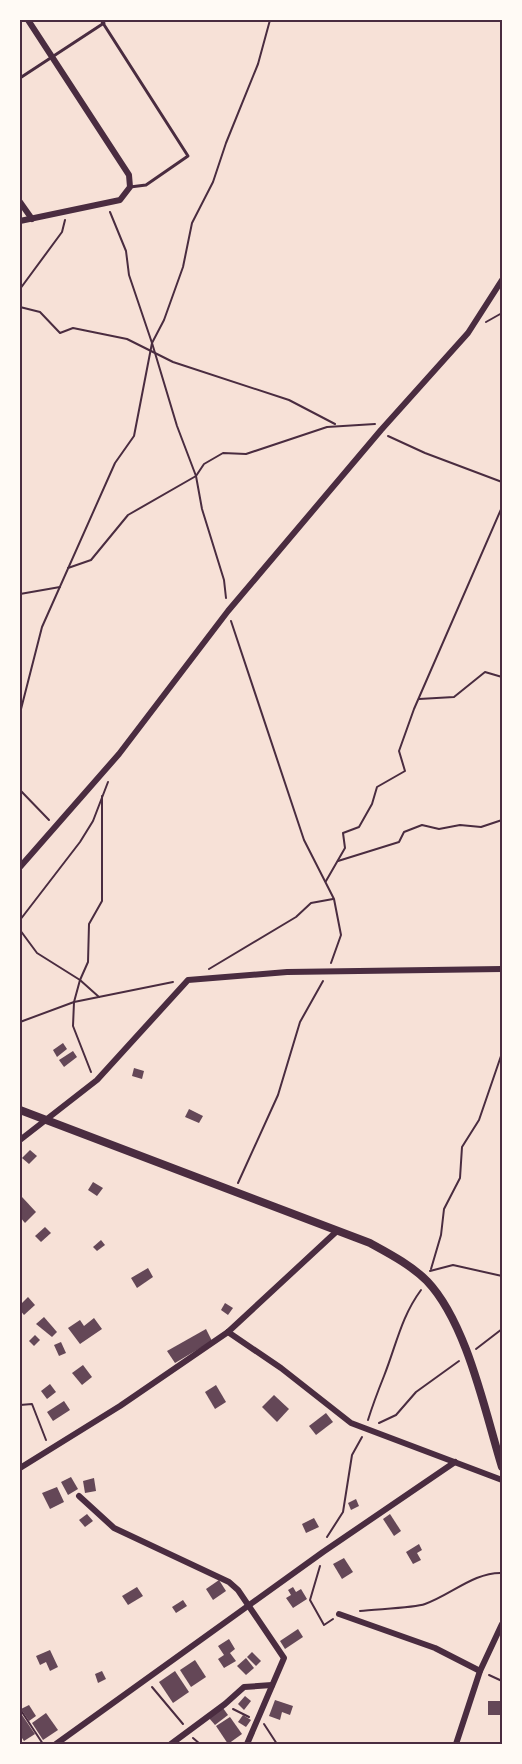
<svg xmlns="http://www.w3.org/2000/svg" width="522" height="1764" viewBox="0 0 522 1764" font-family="'DejaVu Sans',sans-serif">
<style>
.building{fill:#644757}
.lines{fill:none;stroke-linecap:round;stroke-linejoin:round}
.path{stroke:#4a2c40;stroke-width:2}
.service{stroke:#4a2c40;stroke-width:3}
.minor{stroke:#4a2c40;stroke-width:6}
.secondary{stroke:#4a2c40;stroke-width:8}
.neatline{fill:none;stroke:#4a2c40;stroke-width:2}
</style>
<rect width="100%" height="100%" fill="#f7e1d7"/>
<g class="building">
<polygon points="63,1043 67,1049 57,1057 53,1050"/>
<polygon points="73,1051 77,1057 64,1067 59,1060"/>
<polygon points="134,1068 144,1071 142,1079 132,1076"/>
<polygon points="189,1109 203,1116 199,1123 185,1117"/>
<polygon points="30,1150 37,1156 29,1164 22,1158"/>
<polygon points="93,1182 103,1188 97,1196 88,1190"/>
<polygon points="22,1197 36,1212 25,1223 20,1217"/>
<polygon points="45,1227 51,1233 41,1242 35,1236"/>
<polygon points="101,1240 105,1245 97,1251 93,1247"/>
<polygon points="148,1268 153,1277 137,1288 131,1278"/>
<polygon points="28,1297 35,1305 24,1315 20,1310 20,1305"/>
<polygon points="225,1303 233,1308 228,1315 221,1310"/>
<polygon points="44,1317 57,1332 52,1337 36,1324"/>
<polygon points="94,1318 102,1329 80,1344 68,1328 80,1320 84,1326"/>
<polygon points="206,1329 212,1341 175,1363 167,1351"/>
<polygon points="35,1335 40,1340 34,1346 29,1341"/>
<polygon points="61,1342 66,1353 59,1356 54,1345"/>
<polygon points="83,1365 92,1377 82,1385 72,1373"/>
<polygon points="50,1384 56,1392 47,1399 41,1391"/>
<polygon points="216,1385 226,1402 215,1409 205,1392"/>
<polygon points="274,1395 289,1409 277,1422 262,1407"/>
<polygon points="64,1401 70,1410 53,1421 47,1412"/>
<polygon points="326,1413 333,1422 316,1435 309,1426"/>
<polygon points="71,1477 78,1489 68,1495 61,1482"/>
<polygon points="94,1478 96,1491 85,1493 83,1481"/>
<polygon points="57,1487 64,1502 50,1509 42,1493"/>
<polygon points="356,1499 359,1506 351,1510 348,1503"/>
<polygon points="87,1514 93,1521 85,1527 79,1520"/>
<polygon points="390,1514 401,1531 394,1536 383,1519"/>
<polygon points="314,1518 319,1527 306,1533 302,1524"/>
<polygon points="419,1544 422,1550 417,1553 421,1560 413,1564 406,1552"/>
<polygon points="344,1558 353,1572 342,1579 333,1564"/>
<polygon points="219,1580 226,1591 213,1600 206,1589"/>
<polygon points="137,1587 143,1596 128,1605 122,1596"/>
<polygon points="293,1587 296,1592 301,1589 307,1599 293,1608 286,1598 291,1595 288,1590"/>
<polygon points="183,1600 187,1606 176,1613 172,1607"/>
<polygon points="298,1629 303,1637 285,1649 280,1641"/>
<polygon points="229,1639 235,1649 230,1653 236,1661 224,1668 218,1659 224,1655 218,1646"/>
<polygon points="50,1650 58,1667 50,1671 46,1662 40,1665 36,1656"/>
<polygon points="252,1652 261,1661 256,1666 247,1657"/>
<polygon points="246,1658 254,1668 246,1675 237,1666"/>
<polygon points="195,1660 206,1677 191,1687 180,1670"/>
<polygon points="102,1671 106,1679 98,1683 95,1674"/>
<polygon points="175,1671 189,1692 173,1703 159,1682"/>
<polygon points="245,1696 251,1701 244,1710 238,1704"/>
<polygon points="275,1700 293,1706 290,1715 282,1712 280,1720 269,1716"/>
<rect x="488" y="1701" width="12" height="14"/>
<polygon points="29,1705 36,1716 29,1721 21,1709"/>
<polygon points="223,1708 228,1715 215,1725 209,1718"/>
<polygon points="46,1713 58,1730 43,1740 32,1723"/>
<polygon points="22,1715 35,1734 24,1741 20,1735 20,1717"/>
<polygon points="243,1715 251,1720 246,1727 238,1722"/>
<polygon points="230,1717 242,1734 228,1744 216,1726"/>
</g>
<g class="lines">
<g class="path">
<polyline points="20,289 62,232 65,220"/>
<polyline points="20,307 40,312 60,333 73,328 127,339 173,362 289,400 335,424"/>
<polyline points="486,322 502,313"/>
<polyline points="388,436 425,453 502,482"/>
<polyline points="68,568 91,560 128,515 196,476 204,464 223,453 246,454 327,427 375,424"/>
<polyline points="20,594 60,587"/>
<polyline points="226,598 224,580 202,509 196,476 177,426 152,343 164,320 183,267 192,223 213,182 226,143 258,64 270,20"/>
<polyline points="231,621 304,840 334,899 341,935 331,963"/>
<polyline points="419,699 454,697 485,672 502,677"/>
<polyline points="20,713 42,627 115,463 134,436 152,343 129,275 126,251 110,212"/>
<polyline points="20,790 49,820"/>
<polyline points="338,861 399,842 404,832 422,825 439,829 460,825 481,827 502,820"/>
<polyline points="326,881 345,848 343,833 359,827 372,804 377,787 405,771 399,751 414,709 502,507"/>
<polyline points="20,920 80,842 93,821 108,782"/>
<polyline points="20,930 37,953 80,980 99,997"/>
<polyline points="209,969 296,917 311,903 333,899"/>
<polyline points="20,1022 74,1002 173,982"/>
<polyline points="91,1072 73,1026 74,1002 80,980 88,962 89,924 102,901 102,796"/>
<polyline points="238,1183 278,1095 300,1022 323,981"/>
<polyline points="431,1269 441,1235 444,1209 460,1178 462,1147 479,1120 502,1053"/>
<polyline points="430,1271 453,1265 502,1276"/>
<polyline points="476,1349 502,1329"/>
<polyline points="20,1405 32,1404 46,1440"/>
<path d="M368 1420C373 1404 378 1391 384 1376 396 1346 401 1317 421 1290"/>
<polyline points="379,1423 396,1415 416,1392 459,1361"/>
<polyline points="327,1537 343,1512 352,1455 362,1437"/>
<polyline points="320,1566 310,1600 324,1625 333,1619"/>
<path d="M360 1611C376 1609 414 1608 425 1604 451 1595 474 1572 502 1573"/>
<polyline points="489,1675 502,1681"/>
<polyline points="152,1687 183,1724"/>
<polyline points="20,1709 43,1744"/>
<polyline points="233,1709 249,1717"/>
<polyline points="264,1724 277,1744"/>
<polyline points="193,1738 200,1744"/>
</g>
<g class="service">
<polyline points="20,20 21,20"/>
<polyline points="101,20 188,156 146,185 130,187"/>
<polyline points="20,78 104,23"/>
</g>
<g class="minor">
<polyline points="20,202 32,219"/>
<polyline points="20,221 120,200 130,187 129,175 28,20"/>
<polyline points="20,867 119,754 228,611 381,430 468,333 502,280"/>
<polyline points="20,1140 97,1080 188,980 287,972 502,969"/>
<polyline points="228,1332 281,1368 351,1423 502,1480"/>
<polyline points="20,1468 120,1406 228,1332 337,1231"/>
<polyline points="79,1496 114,1528 229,1582 238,1590 284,1658 247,1744"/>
<polyline points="339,1614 435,1648 480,1671"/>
<polyline points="56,1744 323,1552 455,1462"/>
<polyline points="171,1744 225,1704 244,1687 272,1685"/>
<polyline points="456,1744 480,1671 502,1624"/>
</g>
<path class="secondary" d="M20 1110 370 1243C390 1254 411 1265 427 1281 467 1323 485 1412 502 1467"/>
</g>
<rect width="522" height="1764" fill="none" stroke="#fffaf5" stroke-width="42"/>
<rect x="21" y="21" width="480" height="1722" class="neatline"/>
</svg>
